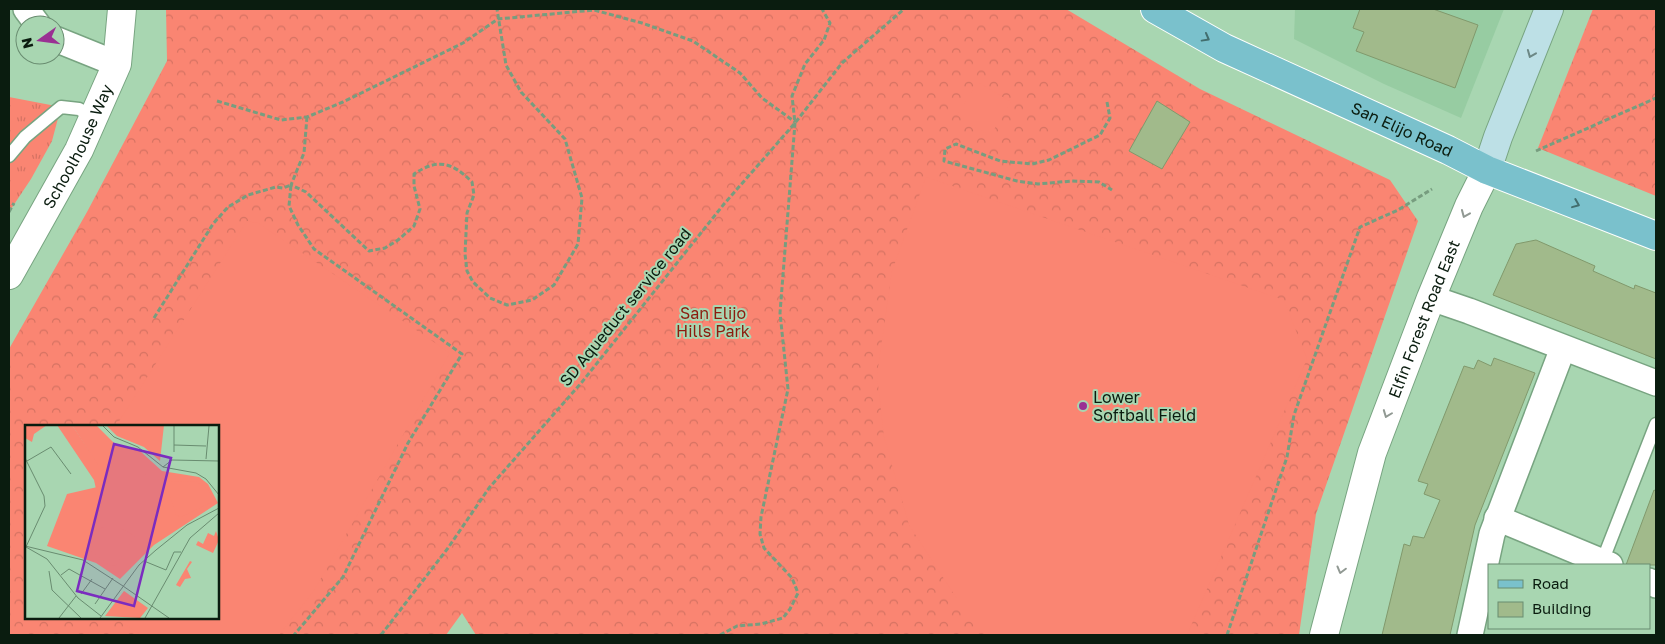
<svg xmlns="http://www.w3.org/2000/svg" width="1665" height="644" viewBox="0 0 1665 644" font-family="'Golos Text',sans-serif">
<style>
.built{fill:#97cca2}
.grass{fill:url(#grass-tufts)}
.forest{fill:url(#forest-crowns);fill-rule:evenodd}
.pitch{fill:#fa8572}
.building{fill:#a1ba8b;stroke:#81996c}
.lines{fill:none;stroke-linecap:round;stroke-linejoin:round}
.service-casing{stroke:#78a481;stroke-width:15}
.minor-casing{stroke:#78a481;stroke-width:28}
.tertiary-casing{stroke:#78a481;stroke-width:30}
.secondary-casing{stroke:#78a481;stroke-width:30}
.primary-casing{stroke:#fff;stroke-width:30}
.path{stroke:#779d7f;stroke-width:3;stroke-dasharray:5 2.5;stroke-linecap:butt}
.service{stroke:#fff;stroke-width:12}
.minor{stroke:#fff;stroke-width:25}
.tertiary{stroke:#fff;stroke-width:28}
.secondary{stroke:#bde0e6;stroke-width:28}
.primary{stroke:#7ac1cc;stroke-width:28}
.oneway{stroke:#426e6e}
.oneway2{stroke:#6c8885}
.oneway3{stroke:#919993}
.poi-dot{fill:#9a3093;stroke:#a8d6b1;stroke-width:2}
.labels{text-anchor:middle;stroke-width:4;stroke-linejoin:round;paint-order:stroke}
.street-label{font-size:16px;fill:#0a1c0f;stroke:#a8d6b1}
.park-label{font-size:16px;fill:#8c1c0e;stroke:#a8d6b1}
.poi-label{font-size:16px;fill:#0a1c0f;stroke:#a8d6b1;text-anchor:start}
.inset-road{fill:none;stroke:#698c70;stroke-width:1}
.view{fill:#7b2cbf;fill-opacity:0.15;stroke:#7b2cbf;stroke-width:2.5}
.inset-edge{fill:none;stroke:#0a1c0f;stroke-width:2.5}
</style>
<defs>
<pattern id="grass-tufts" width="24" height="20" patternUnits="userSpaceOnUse" patternTransform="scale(1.25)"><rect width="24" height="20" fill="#fa8572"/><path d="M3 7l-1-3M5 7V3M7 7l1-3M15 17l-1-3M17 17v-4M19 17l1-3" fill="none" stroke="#d57262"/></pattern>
<pattern id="forest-crowns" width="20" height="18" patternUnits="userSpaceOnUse" patternTransform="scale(1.25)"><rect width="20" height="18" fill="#fa8572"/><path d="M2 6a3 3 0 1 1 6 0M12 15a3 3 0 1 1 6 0" fill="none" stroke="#d57262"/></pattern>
</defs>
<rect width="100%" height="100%" fill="#a8d6b1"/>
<polygon class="built" points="1295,9 1504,9 1461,118 1384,84 1294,39"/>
<polygon class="grass" points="9,97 61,107 52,141 31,179 9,212"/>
<g class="forest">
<path d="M166 9H1066L1200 89 1390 180 1418 221 1316 514 1299 635H476L462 613 446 635H9V349L87 212 167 61ZM26 427H218V618H26Z"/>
<polygon points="1593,9 1656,9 1656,196 1538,148"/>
</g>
<g class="pitch">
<polygon points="978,82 1011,102 990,136 957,115"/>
<polygon points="926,177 1284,300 1307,359 1187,635 993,635 957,599 909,525 884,437 877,375 892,271"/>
<polygon points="247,221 258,223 450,353 313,592 279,635 142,635 115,618 218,618 218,427 116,426"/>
</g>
<g class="building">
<polygon points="1360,9 1433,9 1478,25 1455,88 1356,51 1364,32 1353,28"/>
<polygon points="1157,101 1190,122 1162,169 1129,151"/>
<polygon points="1536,240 1595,266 1593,271 1634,289 1635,285 1656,293 1656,359 1493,295 1516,244"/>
<polygon points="1494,358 1535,373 1475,525 1450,635 1382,635 1404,544 1410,546 1413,536 1424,538 1440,500 1424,494 1428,484 1418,481 1464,366 1474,369 1478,360 1491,366"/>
<polygon points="1654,490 1656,491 1656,565 1626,565"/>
</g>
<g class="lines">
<defs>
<g id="service">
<polyline points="9,156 25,137 61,107 79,109 93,117"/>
<polyline points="1602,562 1656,424"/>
</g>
<g id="minor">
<polyline points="26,9 38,25"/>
<polyline points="55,39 117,64"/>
<polyline points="1431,298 1469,311 1656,383"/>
<polyline points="1497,518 1610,565"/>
<polyline points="1649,581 1656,585"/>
<polyline points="1470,635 1492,534 1563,348"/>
</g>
<g id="tertiary">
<path id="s1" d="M9 275 79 150 117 64 122 9"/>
<path id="s2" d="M1324 635 1372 453 1431 298 1469 206 1487 170"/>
</g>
<polyline id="secondary" points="1487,170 1498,137 1549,9"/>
<g id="primary">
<path id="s3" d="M1155 9 1224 48 1448 150 1487 170 1656 236"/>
</g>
</defs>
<use href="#service" class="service-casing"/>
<use href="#minor" class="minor-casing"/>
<use href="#tertiary" class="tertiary-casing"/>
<use href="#secondary" class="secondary-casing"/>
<use href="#primary" class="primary-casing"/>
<g class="path">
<polyline points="217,101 281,120 307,117 343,102 463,43 498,19 594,10 642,23 693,41 740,73 762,98 795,122"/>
<polyline points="1107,102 1110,118 1100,135 1049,160 1032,164 1000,161 956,144 945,149 944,161 1017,181 1038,184 1072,181 1099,182 1112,190"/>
<path d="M307 117 304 153 291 185 306 192 369 251 385 248 398 240 414 226 420 209 414 186V174C438 158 452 162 472 182L474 195 467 213 465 254 467 271 473 282 490 298 507 305 532 300 554 285 578 244 582 198 565 139 521 92 506 65 497 9"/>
<polyline points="1536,151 1656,98"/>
<polyline points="9,212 14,203"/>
<polyline points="154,318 213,224 228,207 248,195 276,187 283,188 291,185 289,206 298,225 314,249 462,354 408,443 343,577 294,635"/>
<polyline points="381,635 448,548 489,488 582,382 724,204 795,123 842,63 904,9"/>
<polyline points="720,635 737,626 761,624 783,618 790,609 798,593 792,578 764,548 760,534 761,517 788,389 780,313 795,123 792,96 805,64 824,40 830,23 822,9"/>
<polyline points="1227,635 1287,457 1294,415 1360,227 1398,210 1432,189"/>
</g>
<use href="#service" class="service"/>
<use href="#minor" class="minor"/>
<use href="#tertiary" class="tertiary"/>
<use href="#secondary" class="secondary"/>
<use href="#primary" class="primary"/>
</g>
<defs><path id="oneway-chevron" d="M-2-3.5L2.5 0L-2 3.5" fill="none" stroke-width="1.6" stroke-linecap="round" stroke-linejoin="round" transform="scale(1.25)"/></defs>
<g class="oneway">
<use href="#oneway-chevron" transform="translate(1206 38) rotate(29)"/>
<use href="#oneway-chevron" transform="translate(1576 204) rotate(22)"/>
</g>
<use class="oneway2" href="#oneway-chevron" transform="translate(1531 54) rotate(112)"/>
<g class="oneway3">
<use href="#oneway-chevron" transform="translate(1465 214) rotate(113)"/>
<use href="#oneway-chevron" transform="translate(1387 414) rotate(111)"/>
<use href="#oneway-chevron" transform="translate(1341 570) rotate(105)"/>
</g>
<circle class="poi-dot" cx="1083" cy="406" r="5"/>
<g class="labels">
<g class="street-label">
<text dy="6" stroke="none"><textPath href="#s3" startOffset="275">San Elijo Road</textPath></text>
<text dy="6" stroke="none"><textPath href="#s1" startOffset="146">Schoolhouse Way</textPath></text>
<text transform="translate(625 307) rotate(-51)" y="6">SD Aqueduct service road</text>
<text dy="6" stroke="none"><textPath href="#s2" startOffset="332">Elfin Forest Road East</textPath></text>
</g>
<g class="park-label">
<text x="713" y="319">San Elijo<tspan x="713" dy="18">Hills Park</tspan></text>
</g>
<g class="poi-label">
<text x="1093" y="403">Lower<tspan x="1093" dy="18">Softball Field</tspan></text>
</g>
</g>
<g transform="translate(25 425)">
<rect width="194" height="194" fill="#a8d6b1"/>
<path d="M0 0H22L9 9 7 17 0 13ZM32 0H47L97 74 71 64 69 55ZM81 0H139L135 36 119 22 92 11ZM165 136 167 137 162 144 166 153 160 154 155 162 151 160Z" fill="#fa8572"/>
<path d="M47 0H71L89 18 115 26 137 46 174 52 183 59 193 78 129 120 95 154 71 138 22 121 42 69 81 60 73 51V40ZM99 166 123 183 115 193 80 191Z" fill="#fa8572"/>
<path d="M96 23 121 50 105 65 80 39ZM147 56 172 57 183 64 189 76 156 92 151 90 142 62ZM79 102H93L110 111 91 140 85 141 57 120 66 107ZM191 106 194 115 188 128 171 120 173 116 178 119 183 108 189 111Z" fill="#fa8572"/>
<path class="inset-road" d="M77 0 89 12 113 22 138 42 171 48 181 54 194 70M149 0V27M149 20 181 21M0 33 19 71 20 81 0 124M181 34 184 1M2 36 26 22 46 49M138 42 147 35 194 36M0 121 58 135 98 161M1 122 22 134 53 173 76 191M119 136 141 145 149 127H156M24 146 27 165 56 193M36 150 44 144 80 164M98 161 144 193M56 169 67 154M70 179 88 153M34 193 51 171M75 193 114 140 131 125 162 100 194 83M120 193 165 113 194 88"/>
<path class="view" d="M89 19 146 33 109 181 52 166Z"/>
<rect width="194" height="194" class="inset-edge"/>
</g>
<rect width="1665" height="644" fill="none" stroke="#0a1c0f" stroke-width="20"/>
<rect x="1488" y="564" width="162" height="65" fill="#a8d6b1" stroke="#698c70"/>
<rect x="1498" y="580" width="25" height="8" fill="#7ac1cc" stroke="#698c70"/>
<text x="1532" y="589" font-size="15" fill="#0a1c0f">Road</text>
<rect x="1498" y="602" width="25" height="15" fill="#a1ba8b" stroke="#698c70"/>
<text x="1532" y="614" font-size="15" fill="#0a1c0f">Building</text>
<g transform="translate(40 40) rotate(256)"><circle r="24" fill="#a8d6b1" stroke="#698c70"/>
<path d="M0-4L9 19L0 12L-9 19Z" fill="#9a3093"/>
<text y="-8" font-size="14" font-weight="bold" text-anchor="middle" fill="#0a1c0f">N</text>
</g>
</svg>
